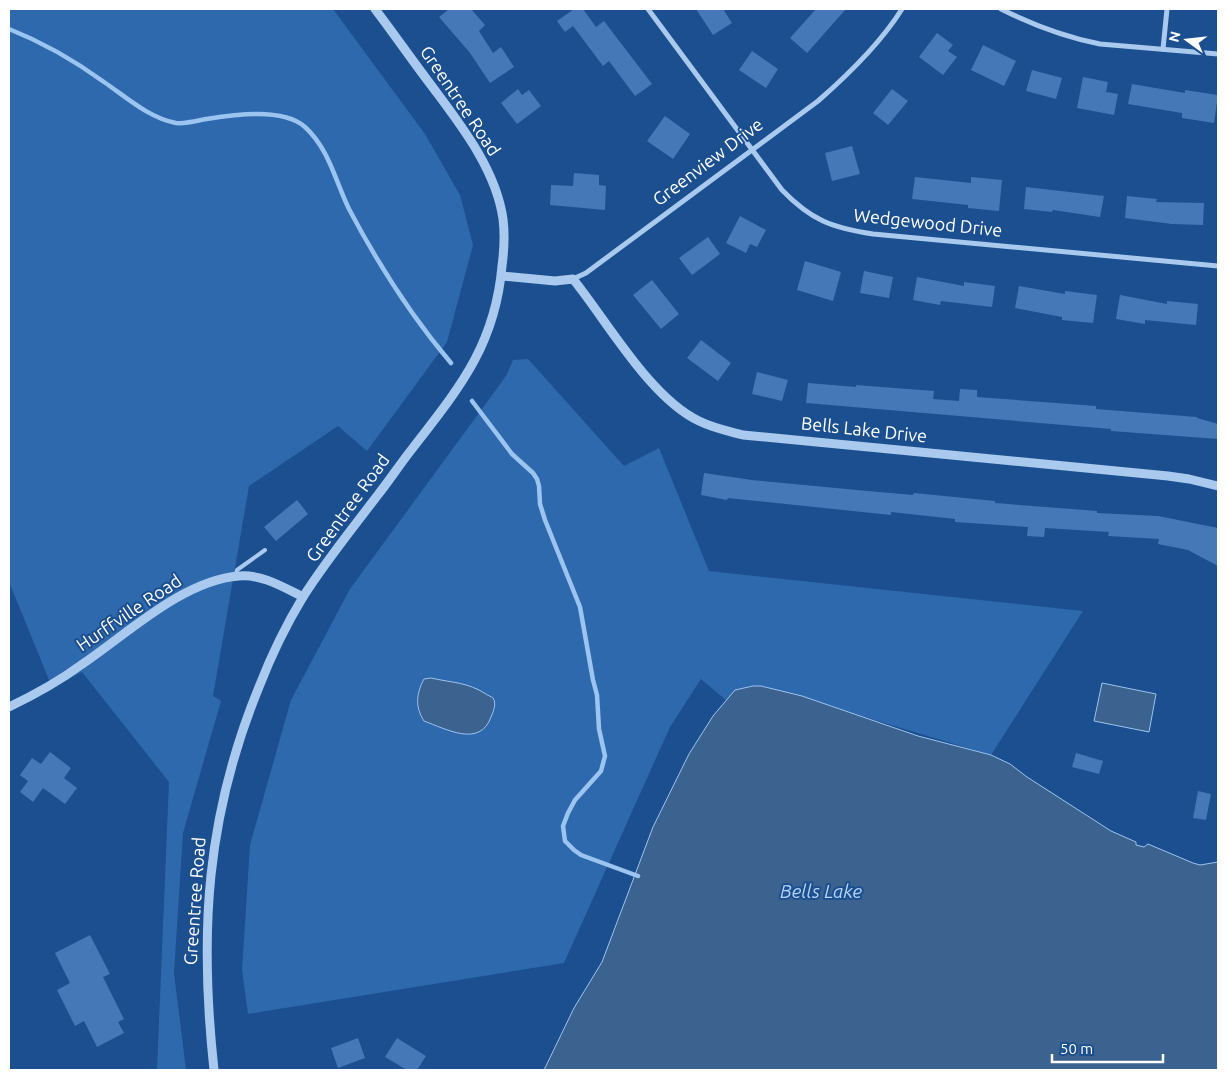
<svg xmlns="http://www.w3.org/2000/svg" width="1227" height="1079" viewBox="0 0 1227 1079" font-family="Ubuntu,sans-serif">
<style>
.green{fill:#2e69ad}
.water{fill:#3c6290;stroke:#9cc4f0}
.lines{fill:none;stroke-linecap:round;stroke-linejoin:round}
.stream{stroke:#9cc4f0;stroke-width:4.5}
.building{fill:#4478b7}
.service{stroke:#a9c9ee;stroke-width:4}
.minor{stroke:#a9c9ee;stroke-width:5}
.tertiary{stroke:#a9c9ee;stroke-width:9}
.labels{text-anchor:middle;stroke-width:4;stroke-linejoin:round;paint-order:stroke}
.street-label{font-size:18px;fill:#fff;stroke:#1b4f8f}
.water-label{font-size:19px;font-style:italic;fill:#b5d3f5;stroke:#1b4f8f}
</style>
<rect width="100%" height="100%" fill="#1b4f8f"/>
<g class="green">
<polygon points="9,9 333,9 425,134 460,195 473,245 447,342 367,451 338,426 249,486 213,696 221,701 183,833 174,973 186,1070 157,1070 169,782 82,672 52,687 9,582"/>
<polygon points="528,359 624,466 659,448 709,571 1083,611 991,755 761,686 727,701 701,679 670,727 564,963 248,1014 242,970 250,845 291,700 350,589 506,376 513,360"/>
</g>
<g class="water">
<path d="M431 678C453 683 467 682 486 694 488 696 491 696 493 698 497 704 493 712 491 717 480 748 446 729 424 721 415 707 416 694 424 679Z"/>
<polygon points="1102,683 1156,694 1149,732 1094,721"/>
<polygon points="753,686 761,686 802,696 918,736 991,755 1010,764 1027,777 1111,831 1136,842 1136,845 1144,847 1148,844 1193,863 1200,865 1218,862 1218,1070 544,1070 574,1008 602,962 653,827 689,754 713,716 735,690"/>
</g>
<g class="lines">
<g class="stream">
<path d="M9 29C42 42 75 61 104 82 126 97 149 118 176 123 186 124 196 121 206 119 232 115 283 107 305 127 329 149 335 180 349 209 377 262 412 317 451 363"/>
<polyline points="472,401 512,454 533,473 537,479 539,486 540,504 545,520 580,607 593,680 597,695 599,729 605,756 601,771 575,800 568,813 563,826 565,841 574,850 581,855 638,876"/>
</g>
</g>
<g class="building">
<polygon points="449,9 471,9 485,25 479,31 493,53 501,47 514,67 490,83 470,53 439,17"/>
<polygon points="574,9 583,9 596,27 604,21 652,84 635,96 609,61 603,66 573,26 565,32 557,21"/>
<polygon points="696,9 723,9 732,23 713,35"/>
<polygon points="816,9 846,9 807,53 790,38"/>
<polygon points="937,33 953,45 948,51 957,57 943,75 919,57"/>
<polygon points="983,45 1016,61 1004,86 971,70"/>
<polygon points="752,51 778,69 766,88 739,70"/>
<polygon points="1032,70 1062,78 1056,99 1026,91"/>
<polygon points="1083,77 1108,82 1106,92 1118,94 1114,115 1077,108"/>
<polygon points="1132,84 1185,93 1185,90 1218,95 1214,123 1182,118 1182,113 1128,104"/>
<polygon points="518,89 522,95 529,90 541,106 517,124 501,103"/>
<polygon points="892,89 908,101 888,125 873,113"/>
<polygon points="665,116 690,134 673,159 647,141"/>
<polygon points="852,146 860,174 832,181 825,153"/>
<polygon points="574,173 599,175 599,185 606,186 605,210 550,205 551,185 573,186"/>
<polygon points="915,177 971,183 971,177 1002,180 999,211 968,208 968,205 912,199"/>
<polygon points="1026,187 1104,196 1100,217 1053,210 1052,212 1024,209"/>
<polygon points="1127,196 1157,199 1156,202 1204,203 1203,225 1172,224 1125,218"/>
<polygon points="740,216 766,230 757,247 750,244 746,253 726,243"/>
<polygon points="708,237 720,254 692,275 679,258"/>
<polygon points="805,261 841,272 833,301 797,290"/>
<polygon points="864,271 893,277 889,298 860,293"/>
<polygon points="917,277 964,286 964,282 995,286 992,307 941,301 940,305 913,300"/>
<polygon points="652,280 679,314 661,329 633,295"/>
<polygon points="1019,286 1065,294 1065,291 1097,295 1093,323 1062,320 1062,317 1015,308"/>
<polygon points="1120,295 1167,304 1167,301 1198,304 1196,325 1145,320 1145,324 1116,319"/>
<polygon points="701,340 731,363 718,381 687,358"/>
<polygon points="757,372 788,380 782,401 752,394"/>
<polygon points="808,383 856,387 856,385 934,391 933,399 959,401 960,389 977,390 977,397 1096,406 1096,409 1197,417 1197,418 1218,424 1218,439 1111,431 1111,429 806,403"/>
<polygon points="704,473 752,480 857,490 913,495 914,493 995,501 995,503 1097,511 1097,513 1158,516 1218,528 1218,566 1188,550 1158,544 1159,539 1108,536 1109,532 1045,528 1044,537 1027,536 1028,527 955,522 955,519 891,512 891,515 728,498 727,500 701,495"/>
<polygon points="297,500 308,514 276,541 264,527"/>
<polygon points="50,752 71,768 64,778 77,788 65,804 43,788 33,802 20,792 28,781 20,775 32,758 41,764"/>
<polygon points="1076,753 1103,761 1099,774 1072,767"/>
<polygon points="1198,791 1211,794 1206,820 1193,818"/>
<polygon points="90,935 110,974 103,977 124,1019 118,1022 124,1033 97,1047 84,1021 75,1026 57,990 70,983 55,953"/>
<polygon points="358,1038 365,1058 338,1068 331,1048"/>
<polygon points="397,1038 426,1056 417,1070 407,1070 385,1057"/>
</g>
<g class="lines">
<polyline class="service" points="235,577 237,570 265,550"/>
<g class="minor">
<path d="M648 9 782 190C811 220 832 228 873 234L1218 266"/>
<path d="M1001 9C1033 25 1065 37 1100 44L1218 54"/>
<polyline points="1163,49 1167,9"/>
<path d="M573 279 586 273 818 101C849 74 880 44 902 9"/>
</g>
<g class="tertiary">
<path d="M502 276 555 281 573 279C607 321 650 398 699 421 713 428 728 431 743 435L1168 476 1189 479 1218 486"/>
<path d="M9 707C34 695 58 682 81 665 126 635 183 580 239 576 262 574 283 587 303 597"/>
<path d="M214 1070C199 932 206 816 259 687 271 656 286 625 303 597 325 562 352 529 377 496 389 481 400 464 412 449 459 388 495 346 502 266 504 251 505 235 503 219 496 169 460 124 431 85 412 60 394 34 375 9"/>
</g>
</g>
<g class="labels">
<g class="street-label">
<text transform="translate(460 101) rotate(56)" y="6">Greentree Road</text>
<text transform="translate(708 162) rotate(-37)" y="6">Greenview Drive</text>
<text transform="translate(928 223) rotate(6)" y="6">Wedgewood Drive</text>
<text transform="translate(864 430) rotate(6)" y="6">Bells Lake Drive</text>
<text transform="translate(348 508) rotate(-54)" y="6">Greentree Road</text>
<text transform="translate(129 613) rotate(-34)" y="6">Hurffville Road</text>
<text transform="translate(195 901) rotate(-86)" y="6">Greentree Road</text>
</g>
<g class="water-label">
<text x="821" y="898">Bells Lake</text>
</g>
</g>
<rect width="1227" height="1079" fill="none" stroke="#ffffff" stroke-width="20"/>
<g transform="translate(1187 40) rotate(285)" stroke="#1b4f8f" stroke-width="4" paint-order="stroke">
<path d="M0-4L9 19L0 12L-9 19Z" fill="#ffffff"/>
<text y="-8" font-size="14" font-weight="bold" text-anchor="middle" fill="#ffffff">N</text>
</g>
<path d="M1052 1054v8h111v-8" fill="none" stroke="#ffffff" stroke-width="2.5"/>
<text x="1060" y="1054" font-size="15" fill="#ffffff" stroke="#1b4f8f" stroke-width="4" paint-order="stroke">50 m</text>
</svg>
